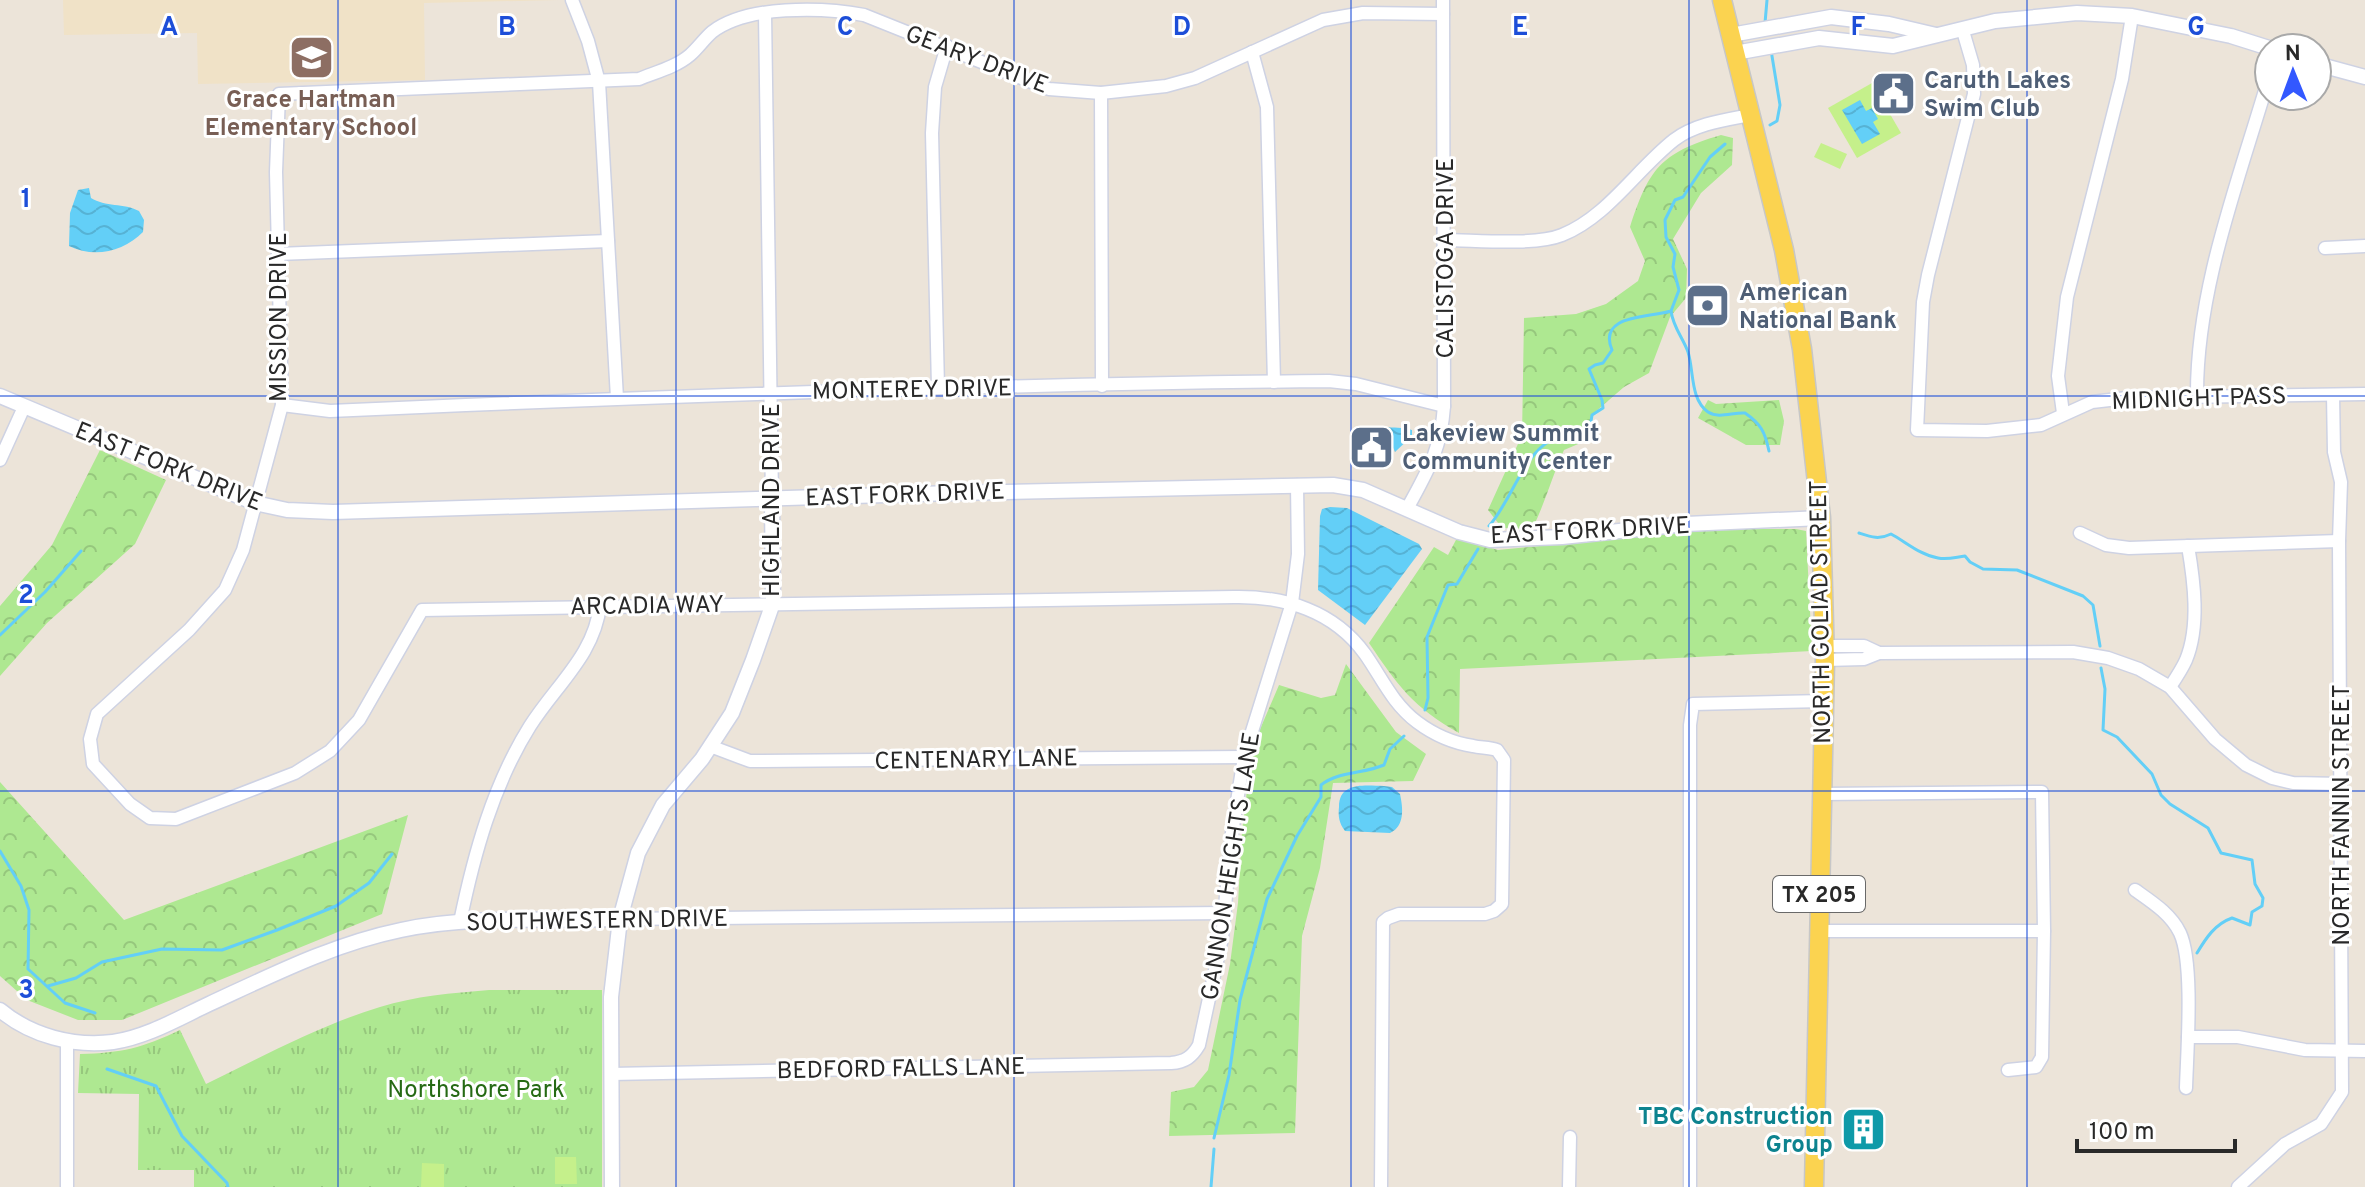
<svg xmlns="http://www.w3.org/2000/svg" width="2365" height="1187" viewBox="0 0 2365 1187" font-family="Overpass,sans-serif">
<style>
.education{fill:#f0e2c7}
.forest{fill:url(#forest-crowns)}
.park{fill:url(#park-tufts)}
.pitch{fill:#c5f08b}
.water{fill:url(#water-waves)}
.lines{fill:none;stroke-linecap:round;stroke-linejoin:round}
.stream{stroke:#63cff7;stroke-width:3}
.minor-casing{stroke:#ced2e3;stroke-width:15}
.tertiary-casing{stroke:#ced2e3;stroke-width:17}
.primary-casing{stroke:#c7c7c7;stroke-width:21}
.minor{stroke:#fff;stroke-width:12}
.tertiary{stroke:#fff;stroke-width:14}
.primary{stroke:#fbd350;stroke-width:18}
.grid{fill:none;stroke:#1d4ed8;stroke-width:2;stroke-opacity:0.55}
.labels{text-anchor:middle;stroke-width:6;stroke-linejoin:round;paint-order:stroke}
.shield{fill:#fff;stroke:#696969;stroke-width:2}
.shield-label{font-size:22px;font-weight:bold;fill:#292929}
.street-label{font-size:24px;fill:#292929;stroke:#fff}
.service-label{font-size:24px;font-weight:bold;fill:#4e5e75;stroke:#fff;text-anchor:start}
.education-label{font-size:24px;font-weight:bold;fill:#785e54;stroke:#fff}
.park-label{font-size:24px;fill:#266a14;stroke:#fff}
.culture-label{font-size:24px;font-weight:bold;fill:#0d838f;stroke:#fff;text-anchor:end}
.grid-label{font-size:26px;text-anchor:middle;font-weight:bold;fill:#1d4ed8;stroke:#fff;stroke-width:6;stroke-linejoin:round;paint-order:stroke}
</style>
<defs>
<pattern id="forest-crowns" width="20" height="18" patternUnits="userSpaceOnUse" patternTransform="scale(2)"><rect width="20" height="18" fill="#aee891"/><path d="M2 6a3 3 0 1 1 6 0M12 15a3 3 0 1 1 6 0" fill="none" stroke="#96c77d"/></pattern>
<pattern id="park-tufts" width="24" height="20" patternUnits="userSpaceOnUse" patternTransform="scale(2)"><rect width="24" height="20" fill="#aee891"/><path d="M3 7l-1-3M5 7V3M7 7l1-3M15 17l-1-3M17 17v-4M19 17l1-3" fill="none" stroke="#96c77d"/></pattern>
<pattern id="water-waves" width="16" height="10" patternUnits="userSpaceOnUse" patternTransform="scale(2)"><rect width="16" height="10" fill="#63cff7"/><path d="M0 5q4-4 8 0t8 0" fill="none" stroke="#56b2d4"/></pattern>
</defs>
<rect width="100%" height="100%" fill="#ece4d9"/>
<polygon class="education" points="63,0 559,0 424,3 425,80 198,84 197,33 64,35"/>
<g class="forest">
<path d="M1721 135 1733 138 1732 165 1701 193 1673 239 1687 269 1686 298 1670 317 1649 373 1624 387 1594 413 1583 442 1564 450C1552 476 1545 504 1532 529L1502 528 1488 510 1522 435 1524 318 1576 314 1606 304 1638 281 1645 261 1630 227C1649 169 1660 153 1721 135Z"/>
<polygon points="1708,400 1716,404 1779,400 1784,421 1780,445 1746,445 1698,418"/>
<polygon points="100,450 166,480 135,544 47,623 0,676 0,606 52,545"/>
<path d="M1717 529H1796L1806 531 1812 651 1460 669 1459 733C1413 707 1398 686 1369 643L1434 547 1448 555 1457 538 1498 550Z"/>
<polygon points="1346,664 1396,732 1426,754 1413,781 1333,783 1320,868 1302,936 1295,1133 1169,1136 1171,1092 1194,1087 1208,1070 1230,964 1238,903 1242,832 1252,748 1279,685 1321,698 1335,695"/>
<polygon points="0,782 124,920 408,815 382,914 122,1020 78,1020 27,1000 0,976"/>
</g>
<path class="park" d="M489 990H602V1187H194V1170H138L139 1094 78 1093 80 1054C122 1053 142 1048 180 1030L206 1084C262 1057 320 1025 380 1007 415 996 452 993 489 990Z"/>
<g class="pitch">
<polygon points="1872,83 1901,133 1857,158 1828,108"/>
<polygon points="1821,143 1847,154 1840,169 1814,157"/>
<polygon points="555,1157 576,1157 577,1184 555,1184"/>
<polygon points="422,1163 444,1164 444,1187 421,1187"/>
</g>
<g class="water">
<polygon points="1860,100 1866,111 1872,108 1878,119 1873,122 1880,134 1862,144 1842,110"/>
<path d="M89 188 91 198C105 207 124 203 139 211L144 220 143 232C124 251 95 259 69 246L70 213 78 190Z"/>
<path d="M1384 427C1394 428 1402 427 1412 430V436L1395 452 1391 443 1384 441 1381 432Z"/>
<polygon points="1330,507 1347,508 1419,544 1422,549 1365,625 1318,590 1320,516 1322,509"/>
<path d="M1384 786 1392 787 1400 794C1403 808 1405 826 1390 833L1345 831C1339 823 1338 816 1339 807 1339 781 1366 786 1384 786Z"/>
</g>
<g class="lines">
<g class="stream">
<polyline points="1765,23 1767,0"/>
<polyline points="1770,125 1777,121 1780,105 1771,50"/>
<path d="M1671 311C1673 327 1683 338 1688 352 1694 371 1690 399 1708 412 1719 419 1733 412 1745 413 1761 424 1765 432 1769 451"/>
<path d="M1489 526C1510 503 1524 454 1550 441 1556 438 1563 441 1569 438 1578 433 1578 430 1590 428L1592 415 1603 408 1602 400 1589 369 1595 365 1603 363 1612 350C1597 314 1649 318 1671 311L1679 290 1673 267 1675 254 1666 237 1665 220 1675 200 1683 197 1710 157 1725 144"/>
<path d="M1859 533C1871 537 1879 540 1891 534 1906 542 1920 555 1938 558 1948 560 1956 557 1965 556L1970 562 1983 569 2017 570 2083 596 2093 605 2100 646"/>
<polyline points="0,635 45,592 81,551"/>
<path d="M2101 668 2105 689 2103 730 2117 737 2152 774 2161 795 2170 804 2208 828 2221 853 2252 860 2255 884 2263 898 2262 906 2252 912 2250 925 2232 918C2215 924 2206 938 2197 953"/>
<polyline points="1425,710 1428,698 1427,637 1448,585 1457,584 1478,549"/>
<polyline points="0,851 21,886 29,910 28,969 65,1003 95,1013"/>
<polyline points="48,986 76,978 102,962 162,949 222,950 277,930 336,906 369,883 392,854"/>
<polyline points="107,1069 156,1086 182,1136 227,1183 228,1187"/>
<path d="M1214 1138 1229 1075 1240 1000 1267 899 1297 836 1321 797V785C1339 771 1363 774 1384 765L1390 749 1404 736"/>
<polyline points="1211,1187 1214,1149"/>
</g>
<defs>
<g id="minor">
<polyline points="572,0 588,41 599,82 617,398"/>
<polyline points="765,13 772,498"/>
<polyline points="1963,31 1973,65 1974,94 1928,275 1923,302 1917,430 1987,431 2041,425 2092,402 2127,398 2365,394"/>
<polyline points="1252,52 1267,107 1274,382"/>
<polyline points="1101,93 1102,386"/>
<path d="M1445 240C1475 240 1535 246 1562 235 1607 217 1636 170 1674 140 1695 124 1724 120 1750 115"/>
<polyline points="2325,248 2365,246"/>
<polyline points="278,254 608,241"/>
<polyline points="938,387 932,133 935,87 947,46"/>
<path d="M2197 397C2196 289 2239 180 2269 77"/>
<path d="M282 405 330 411C663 396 995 384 1329 381L1356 384 1444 406"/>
<polyline points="2063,413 2058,376 2067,297 2122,79 2132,16"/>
<polyline points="0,460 24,407"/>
<path d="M1407 509C1428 470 1441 450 1444 406L1443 0"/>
<polyline points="2080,533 2106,545 2129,548 2339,541"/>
<polyline points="1825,646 1864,646 1879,653"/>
<polyline points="1825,660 1864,659 1879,653 2073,652 2108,658 2139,669 2170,687 2215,739 2246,765 2272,778 2293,783 2341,784"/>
<path d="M2170 687C2176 678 2182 669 2186 660 2200 626 2194 581 2188 546"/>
<polyline points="710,746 750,761 1244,757"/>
<polyline points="1822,794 2042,792 2044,931 2042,1057 2036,1067 2008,1070"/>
<path d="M2135 890C2152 902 2171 914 2180 933 2194 963 2187 1052 2186 1088"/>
<polyline points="620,919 1225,913"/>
<path d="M460 922C474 854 493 785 530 726 556 685 595 654 600 605"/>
<polyline points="1818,931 2044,931"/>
<polyline points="2188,1037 2238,1037 2305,1050 2365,1051"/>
<path d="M611 1074 1171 1063C1185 1062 1192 1057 1199 1045L1222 938 1232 833 1244 757 1292 603 1298 554 1297 485"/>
<polyline points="67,1187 67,1041"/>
<path d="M1381 1187 1383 922 1388 918 1399 914H1485L1494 911 1502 904 1504 760 1497 750C1489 747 1481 748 1473 746 1453 743 1433 734 1417 722 1392 703 1382 678 1365 654 1334 611 1285 596 1234 597L422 610 359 720 330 751 295 773 176 819 150 818 130 804 93 764 90 739 97 714 189 630 225 590 243 550 282 405 276 172 279 94 639 79C656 72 676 67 690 55 698 48 704 39 712 32 747 5 822 7 864 15L1049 89 1101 93 1166 86 1195 78 1323 20 1363 13 1443 14"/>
<polyline points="1569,1187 1570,1137"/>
<polyline points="1690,1187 1690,725 1693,704 1824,701"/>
<polyline points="2238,1187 2285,1144 2321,1124 2342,1092 2339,541 2341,482 2334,452 2333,395"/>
</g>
<g id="tertiary">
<polyline points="1731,35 1831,17 1889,24 1936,35"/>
<polyline points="1735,53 1819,38 1893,46 1995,21 2077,13 2132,16 2231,36 2269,48"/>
<polyline points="2317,64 2365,77"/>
<polyline points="0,396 255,503 287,510 333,512 953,493 1333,485 1363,490 1459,532 1490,540 1562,537 1686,524 1821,518"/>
<path d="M0 1010C31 1036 74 1047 113 1042 147 1037 179 1018 209 1004 272 975 333 944 401 930 472 915 548 921 620 919"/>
<polyline points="612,1187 611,997 620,919 638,853 663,805 702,759 732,713 753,660 773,603 772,498"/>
</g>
<polyline id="primary" points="1722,0 1784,250 1802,349 1821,518 1825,660 1814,1187"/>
</defs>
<use href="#minor" class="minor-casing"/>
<use href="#tertiary" class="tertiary-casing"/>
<use href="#primary" class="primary-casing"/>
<use href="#minor" class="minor"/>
<use href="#tertiary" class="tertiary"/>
<use href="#primary" class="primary"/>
</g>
<path class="grid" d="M338 0V1187M676 0V1187M1014 0V1187M1351 0V1187M1689 0V1187M2027 0V1187M0 396H2365M0 791H2365"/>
<defs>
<symbol id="school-square" viewBox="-11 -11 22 22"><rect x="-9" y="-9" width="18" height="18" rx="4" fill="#8d6e63" stroke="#fff"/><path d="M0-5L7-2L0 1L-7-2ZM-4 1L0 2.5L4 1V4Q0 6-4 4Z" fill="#fff"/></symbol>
<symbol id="civic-square" viewBox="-11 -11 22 22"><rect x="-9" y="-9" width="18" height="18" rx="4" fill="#5c6f8a" stroke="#fff"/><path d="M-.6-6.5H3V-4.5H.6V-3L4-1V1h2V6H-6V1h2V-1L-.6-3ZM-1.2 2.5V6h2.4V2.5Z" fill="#fff"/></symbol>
<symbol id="bank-square" viewBox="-11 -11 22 22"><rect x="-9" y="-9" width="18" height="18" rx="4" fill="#5c6f8a" stroke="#fff"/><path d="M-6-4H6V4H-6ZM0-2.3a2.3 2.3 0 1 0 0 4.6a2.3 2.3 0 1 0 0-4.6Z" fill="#fff"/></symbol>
<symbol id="building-square" viewBox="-11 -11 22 22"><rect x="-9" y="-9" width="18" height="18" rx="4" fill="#0f9aa8" stroke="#fff"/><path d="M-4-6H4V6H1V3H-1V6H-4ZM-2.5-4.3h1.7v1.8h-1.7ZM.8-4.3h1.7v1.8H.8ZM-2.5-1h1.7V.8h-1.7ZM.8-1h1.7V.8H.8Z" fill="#fff"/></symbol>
</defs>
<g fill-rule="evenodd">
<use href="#school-square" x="286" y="32" width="51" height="51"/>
<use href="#civic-square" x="1868" y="68" width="51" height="51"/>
<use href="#bank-square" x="1682" y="280" width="51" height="51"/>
<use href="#civic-square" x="1346" y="422" width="51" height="51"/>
<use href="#building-square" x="1838" y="1104" width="51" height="51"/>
</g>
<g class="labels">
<rect class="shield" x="1773" y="876" width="92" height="36" rx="6"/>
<g class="shield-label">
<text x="1819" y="902">TX 205</text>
</g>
<g class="street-label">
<text transform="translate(977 59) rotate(21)" y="8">GEARY DRIVE</text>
<text transform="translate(1445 258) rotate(-90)" y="8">CALISTOGA DRIVE</text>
<text transform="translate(278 317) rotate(-90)" y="8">MISSION DRIVE</text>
<text transform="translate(912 389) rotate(-1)" y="8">MONTEREY DRIVE</text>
<text transform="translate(2199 398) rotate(-2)" y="8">MIDNIGHT PASS</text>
<text transform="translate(169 466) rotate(22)" y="8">EAST FORK DRIVE</text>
<text transform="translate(905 494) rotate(-2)" y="8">EAST FORK DRIVE</text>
<text transform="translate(771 500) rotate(-90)" y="8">HIGHLAND DRIVE</text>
<text transform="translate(1590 530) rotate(-3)" y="8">EAST FORK DRIVE</text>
<text transform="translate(647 605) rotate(-1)" y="8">ARCADIA WAY</text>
<text transform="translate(1820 612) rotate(-91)" y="8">NORTH GOLIAD STREET</text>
<text transform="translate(976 759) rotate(-1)" y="8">CENTENARY LANE</text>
<text transform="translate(2341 815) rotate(-90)" y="8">NORTH FANNIN STREET</text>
<text transform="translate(1230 866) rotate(-81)" y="8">GANNON HEIGHTS LANE</text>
<text transform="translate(597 920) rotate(-1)" y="8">SOUTHWESTERN DRIVE</text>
<text transform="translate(901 1068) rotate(-1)" y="8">BEDFORD FALLS LANE</text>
</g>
<g class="service-label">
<text x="1924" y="88">Caruth Lakes<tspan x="1924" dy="28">Swim Club</tspan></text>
<text x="1739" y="300">American<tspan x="1739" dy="28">National Bank</tspan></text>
<text x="1402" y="441">Lakeview Summit<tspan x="1402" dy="28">Community Center</tspan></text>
</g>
<g class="education-label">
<text x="311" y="107">Grace Hartman<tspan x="311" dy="28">Elementary School</tspan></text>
</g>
<g class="park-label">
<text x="476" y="1097">Northshore Park</text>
</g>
<g class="culture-label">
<text x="1833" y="1124">TBC Construction<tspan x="1833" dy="28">Group</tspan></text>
</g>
</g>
<g class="grid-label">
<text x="169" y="35">A</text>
<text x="507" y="35">B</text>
<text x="845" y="35">C</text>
<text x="1182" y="35">D</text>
<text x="1520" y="35">E</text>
<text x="1858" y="35">F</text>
<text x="2196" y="35">G</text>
<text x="26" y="207">1</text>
<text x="26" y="603">2</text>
<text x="26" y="998">3</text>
</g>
<g transform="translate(2293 72) rotate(359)"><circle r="38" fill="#ffffff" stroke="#a9a9a9" stroke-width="2"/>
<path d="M0-6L14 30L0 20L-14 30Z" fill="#3358ff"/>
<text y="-12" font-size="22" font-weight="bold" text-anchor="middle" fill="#292929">N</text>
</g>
<path d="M2077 1139v12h158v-12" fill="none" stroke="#292929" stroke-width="4"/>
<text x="2089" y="1139" font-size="24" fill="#292929" stroke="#ffffff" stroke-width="6" paint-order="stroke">100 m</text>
</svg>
